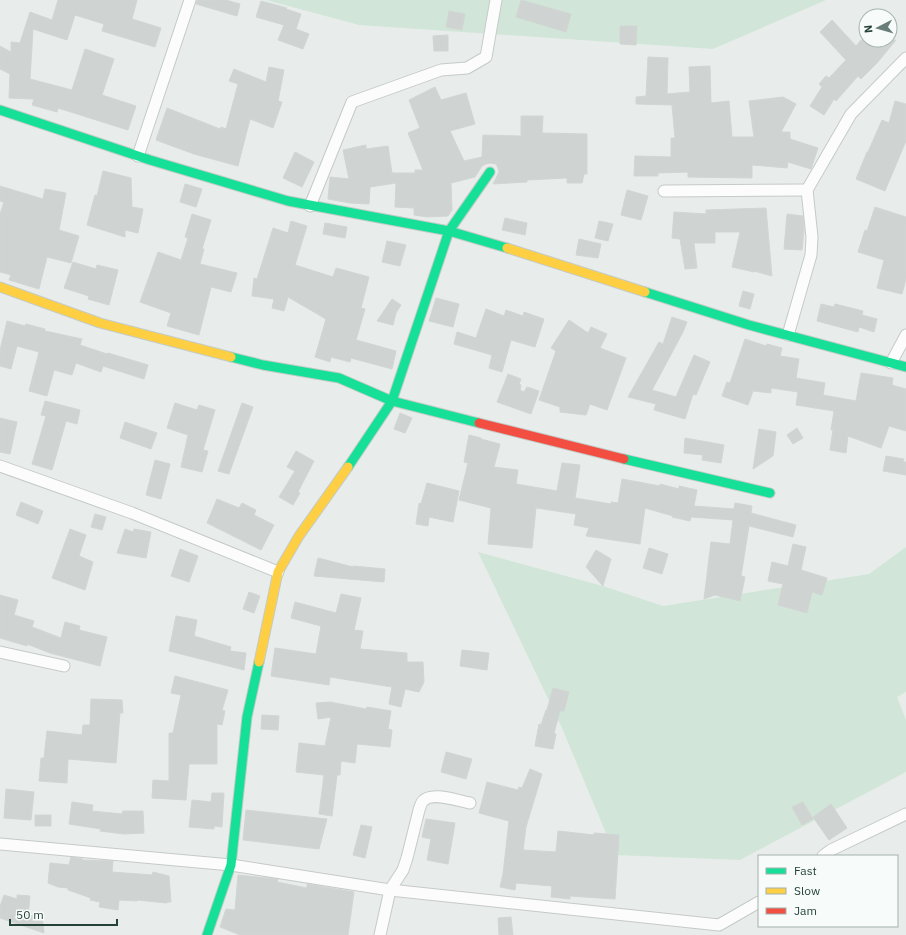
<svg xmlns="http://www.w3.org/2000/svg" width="906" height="935" viewBox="0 0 906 935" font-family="'IBM Plex Sans',sans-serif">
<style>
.green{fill:#d1e6d8}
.building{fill:#cfd4d2;stroke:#d1d6d4}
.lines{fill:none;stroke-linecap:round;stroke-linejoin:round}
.street-casing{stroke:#c5cac8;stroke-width:13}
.fast-casing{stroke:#c3cbc8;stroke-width:11}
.slow-casing{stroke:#c3cbc8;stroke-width:11}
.jam-casing{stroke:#c3cbc8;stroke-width:11}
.street{stroke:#fcfcfc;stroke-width:11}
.fast{stroke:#16e098;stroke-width:9}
.slow{stroke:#ffcf43;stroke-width:9}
.jam{stroke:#f24e42;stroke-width:9}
</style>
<rect width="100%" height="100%" fill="#e8edeb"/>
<g class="green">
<polygon points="266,0 826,0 713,49 359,25"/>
<polygon points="906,547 906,692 897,697 906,720 906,772 740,860 615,855 562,728 478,552 603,586 663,606 869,574"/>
</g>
<g class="building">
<polygon points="58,0 137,0 132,19 161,28 155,47 102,31 104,24 75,15 67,40 33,29 30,79 72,90 85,49 114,59 102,95 136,106 128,130 58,108 57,112 32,105 34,99 9,98 10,74 0,69 0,46 11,52 11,42 20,43 30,12 52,20"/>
<polygon points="197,0 226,0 240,4 237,16 196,4"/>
<polygon points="521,0 571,14 566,32 516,17"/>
<polygon points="261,1 287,8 286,9 301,14 296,29 309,34 303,49 278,40 284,25 256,17"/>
<polygon points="449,11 465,14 462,30 446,27"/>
<polygon points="832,20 856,46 861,40 896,40 877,63 861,79 858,76 836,101 834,99 824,115 810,106 822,87 819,84 826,76 829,78 846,60 820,32"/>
<polygon points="620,26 637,26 636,45 620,44"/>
<polygon points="448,35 448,51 434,51 433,36"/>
<polygon points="648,57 668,58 667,94 690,92 689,67 710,66 711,103 729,101 732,137 754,137 749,101 783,97 796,104 781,132 790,132 790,139 818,148 811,169 788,162 787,168 752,165 752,178 688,177 688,172 658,173 658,176 634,176 635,156 671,157 671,138 675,138 672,105 636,104 636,97 646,96"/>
<polygon points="269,67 284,70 278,101 282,102 273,128 250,119 238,166 194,154 156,140 167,108 220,129 221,127 226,129 238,84 229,81 234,69 266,82"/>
<polygon points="435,87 441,100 466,93 475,124 450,131 464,161 482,157 483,135 521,136 521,116 543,116 542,133 587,134 587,174 584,174 582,183 567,183 567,178 527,180 527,182 493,184 499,172 498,168 496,164 490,163 486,164 482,166 475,177 451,183 452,210 448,216 427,217 414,215 414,208 395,207 396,183 370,187 369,204 350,203 328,199 330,177 349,179 343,150 366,145 366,149 388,146 392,173 415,173 415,170 423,170 408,133 420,128 409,100"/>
<polygon points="895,101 906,104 906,141 885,191 856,179 867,152 868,152 882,120 889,123"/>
<polygon points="295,152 314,162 302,187 283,178"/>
<polygon points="103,171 131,178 132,207 143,209 138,233 125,230 125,237 87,225 95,195 97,196"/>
<polygon points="185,184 202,189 196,207 180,202"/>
<polygon points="0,186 43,199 45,189 66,193 59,230 79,236 71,263 47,257 39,289 9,280 11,275 0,272 0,214 4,202 0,201"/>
<polygon points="627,190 648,196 641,220 621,215"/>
<polygon points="875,207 906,217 906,279 902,294 877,288 884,260 858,252 865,230 867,231"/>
<polygon points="766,208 772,276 754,271 754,272 732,267 740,232 715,232 715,243 694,243 697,268 685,269 680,239 672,238 674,212 706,214 706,210"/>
<polygon points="192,214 211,220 202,249 204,249 200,264 237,273 231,292 211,287 199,335 167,326 171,313 140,302 158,252 181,260 188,238 185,237"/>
<polygon points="787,214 803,216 804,230 802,250 784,249"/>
<polygon points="505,218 527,223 525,235 502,230"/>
<polygon points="291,221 307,226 295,265 333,277 336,268 369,277 361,308 365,309 356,340 396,351 392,369 351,358 350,362 331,357 330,362 315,357 326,319 288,297 284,311 272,308 274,299 252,296 254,278 257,279 273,228 288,233"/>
<polygon points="599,221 613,224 608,241 595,238"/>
<polygon points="325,223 347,227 345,238 323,234"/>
<polygon points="579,239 601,244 598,258 576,255"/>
<polygon points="387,241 406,245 400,266 382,262"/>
<polygon points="73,262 96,269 97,265 118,270 109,305 88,299 89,296 64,288"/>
<polygon points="743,291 754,294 750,309 739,306"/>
<polygon points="436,298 459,304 453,327 429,321"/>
<polygon points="392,299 401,305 396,313 393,325 377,321"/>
<polygon points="821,304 834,307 835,304 863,311 862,315 877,319 874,332 859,327 858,332 817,321"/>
<polygon points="486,309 504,316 506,310 523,316 524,312 544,319 535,347 511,340 502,372 489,368 492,355 454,344 457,332 476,338"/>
<polygon points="672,317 687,322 683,332 652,390 676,397 694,355 710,362 696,395 693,394 685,419 654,410 656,404 628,397 659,342 663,344"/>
<polygon points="569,320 588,333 591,327 607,334 600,348 626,358 607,410 590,404 586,415 560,412 560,407 539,400 556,351 551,348"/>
<polygon points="7,321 25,326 26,324 45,329 45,331 82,339 80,345 107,354 108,353 148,365 144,379 103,366 101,372 76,363 72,375 54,370 47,396 29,391 39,352 17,346 11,369 0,366 0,350"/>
<polygon points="745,339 766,346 767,344 782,348 780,356 799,359 796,378 825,383 823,395 856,401 861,373 893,378 892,385 906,389 906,431 889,426 881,448 848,436 846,453 830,450 833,430 831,430 834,411 796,405 798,392 771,388 771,393 753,391 748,405 722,396 727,382 730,383"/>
<polygon points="508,374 521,379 519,384 521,385 520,390 524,392 527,387 539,391 531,414 497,402"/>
<polygon points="45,401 80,410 77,424 66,421 52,470 32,464 46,416 41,415"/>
<polygon points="175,403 197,410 199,405 215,410 203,450 208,451 202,472 181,467 188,435 167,428"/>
<polygon points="242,403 253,407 229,474 218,471"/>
<polygon points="400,413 412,418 405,433 394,429"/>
<polygon points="0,418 17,422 10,454 0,452"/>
<polygon points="125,422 157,433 151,449 120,438"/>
<polygon points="797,428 803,438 793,444 787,435"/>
<polygon points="759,429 776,432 773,456 753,469"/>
<polygon points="469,435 481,438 481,439 500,444 494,467 518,470 516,484 557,491 562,463 580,465 575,498 611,504 611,502 618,503 622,479 660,486 660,484 679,489 679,486 697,490 694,506 734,509 735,503 752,506 751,513 796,525 793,537 749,526 741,576 745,577 740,601 715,595 704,599 711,542 730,544 733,520 691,517 690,521 672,517 673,516 645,508 640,544 586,536 589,528 574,525 576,514 536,508 532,548 488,544 491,508 459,500 468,463 464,462"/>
<polygon points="685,438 724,445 721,463 702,460 703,455 684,453"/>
<polygon points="296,451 314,461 298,492 300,493 293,505 279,497 295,471 287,467"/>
<polygon points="886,456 904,459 903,462 906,462 906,475 883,471"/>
<polygon points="155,460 170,464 161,499 146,495"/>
<polygon points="427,483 459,491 453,522 429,517 428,526 416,524 419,503 421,504"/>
<polygon points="217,499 239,508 242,503 256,510 254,515 274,525 261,550 207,523"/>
<polygon points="21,502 43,511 38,524 16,515"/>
<polygon points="95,514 106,517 102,530 91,527"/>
<polygon points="70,529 86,535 79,556 93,562 85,590 52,578"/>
<polygon points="125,529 133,532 134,529 151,532 146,558 117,553"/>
<polygon points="793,544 806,547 801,570 827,578 822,595 812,592 807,613 778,605 783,584 768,581 772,562 788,566"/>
<polygon points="649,548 668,554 662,574 643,568"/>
<polygon points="180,549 198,556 189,582 171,576"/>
<polygon points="596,550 611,559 603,586 586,567"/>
<polygon points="318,558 353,567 353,566 385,569 384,582 314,576"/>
<polygon points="249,592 260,596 254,613 243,609"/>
<polygon points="341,594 361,598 354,630 363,631 360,649 407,653 407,662 423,662 424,682 419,692 405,689 401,707 389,704 392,687 330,677 329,685 271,676 275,648 316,654 321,626 291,618 295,602 336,613"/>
<polygon points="0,595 18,600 14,615 34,621 32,627 61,638 65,622 80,626 79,630 107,637 100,666 50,653 27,644 27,646 0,638"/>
<polygon points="176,616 197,620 194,636 231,647 230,651 246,653 244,670 169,651"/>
<polygon points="462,650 489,653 487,670 460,666"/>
<polygon points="175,676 228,690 222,710 225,711 222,725 217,724 217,764 189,764 186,800 152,798 153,780 169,781 169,733 173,733 181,695 171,693"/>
<polygon points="553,688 569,692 564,711 560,711 554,733 556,734 553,749 535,746 539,724 541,725 546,710 547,710"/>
<polygon points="91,699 122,700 123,713 120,713 116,763 68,759 67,783 39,781 41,758 44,758 47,731 82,735 83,725 90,725"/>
<polygon points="330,702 366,709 367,707 391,711 388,729 392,730 390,747 357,744 355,763 341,761 340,775 337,775 332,816 319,814 324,775 296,772 299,743 325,746 331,717 318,719 316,703"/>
<polygon points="262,715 279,716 278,730 261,729"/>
<polygon points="446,752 472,759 466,779 441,772"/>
<polygon points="530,769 542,774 526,827 523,850 556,852 558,831 594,835 594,833 619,835 615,899 570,896 570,899 551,897 552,886 516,883 515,890 500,887 503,874 509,821 479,813 487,782 518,790 519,787 522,788"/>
<polygon points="6,789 34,792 31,820 4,818"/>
<polygon points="212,793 224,793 222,827 214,826 214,829 189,827 192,800 211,802"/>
<polygon points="72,802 93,805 92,811 122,814 123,811 143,811 144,833 124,834 100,831 101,829 69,824"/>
<polygon points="803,802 813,819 802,825 792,807"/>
<polygon points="831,804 847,828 829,840 813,817"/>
<polygon points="246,810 327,819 319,849 243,840"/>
<rect x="35" y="815" width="16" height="11"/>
<polygon points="426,819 455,823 448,864 427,860 431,839 422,837"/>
<polygon points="361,825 372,827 365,858 353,855"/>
<polygon points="71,857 83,859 82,860 113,861 112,872 152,875 153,872 169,876 171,902 167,902 167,903 137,900 137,901 119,900 118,910 99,907 100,902 90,900 91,898 68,890 68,888 58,887 48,883 50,863 69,865"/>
<polygon points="238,875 278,879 277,882 307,888 307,884 354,892 348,935 240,935 220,927 226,909 235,910"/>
<polygon points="4,895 17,899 17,895 30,896 28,916 42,914 44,933 0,918 0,906"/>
<polygon points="511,917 513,935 499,935 498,918"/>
</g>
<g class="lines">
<defs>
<g id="street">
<polyline points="138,156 190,0"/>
<polyline points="664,191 807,190"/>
<polyline points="310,206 352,102 441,70 467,68 486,57 496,0"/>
<polyline points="788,335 811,255 812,237 807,190 851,114 906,58"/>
<polyline points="891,363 906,335"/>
<polyline points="0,466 132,513 278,572"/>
<polyline points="0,652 64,666"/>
<polyline points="0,844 231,865 390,890 719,925 759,902"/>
<polyline points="823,856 831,850 906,814"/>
<path d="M380 935 390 890 403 870 407 858 419 810C420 807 421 803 423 801 432 791 458 801 470 803"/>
</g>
<g id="fast">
<polyline points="0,110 150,160 288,201 449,231 507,248"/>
<polyline points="645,292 749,325 906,367"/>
<polyline points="231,357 263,365 339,378 392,401 479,423"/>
<polyline points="624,459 770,493"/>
<polyline points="348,467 392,401 449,231 490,172"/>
<polyline points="207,935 231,865 247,717 259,662"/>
</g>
<g id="slow">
<polyline points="507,248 645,292"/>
<polyline points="0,287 100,323 231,357"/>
<polyline points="259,662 278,572 299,536 348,467"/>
</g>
<polyline id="jam" points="479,423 624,459"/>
</defs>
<use href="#street" class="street-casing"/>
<use href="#fast" class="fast-casing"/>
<use href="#slow" class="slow-casing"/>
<use href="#jam" class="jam-casing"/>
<use href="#street" class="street"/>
<use href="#fast" class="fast"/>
<use href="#slow" class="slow"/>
<use href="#jam" class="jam"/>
</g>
<rect x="758" y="855" width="140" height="72" fill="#f7fbf9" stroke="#a3b1ad"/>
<rect x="766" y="868" width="20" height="6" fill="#16e098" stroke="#a3b1ad"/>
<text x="794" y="875" font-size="12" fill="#24423a">Fast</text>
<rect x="766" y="888" width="20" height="6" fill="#ffcf43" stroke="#a3b1ad"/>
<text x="794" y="895" font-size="12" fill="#24423a">Slow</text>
<rect x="766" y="908" width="20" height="6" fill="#f24e42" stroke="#a3b1ad"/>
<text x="794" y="915" font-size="12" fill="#24423a">Jam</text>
<g transform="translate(878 28) rotate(264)"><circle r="19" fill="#f7fbf9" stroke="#a3b1ad"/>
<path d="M0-3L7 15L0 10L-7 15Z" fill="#697e78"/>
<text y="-6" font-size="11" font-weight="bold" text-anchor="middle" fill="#24423a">N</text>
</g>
<path d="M10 919v6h107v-6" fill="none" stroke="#24423a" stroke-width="2"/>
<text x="16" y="919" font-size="12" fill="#24423a" stroke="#f7fbf9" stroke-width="3" paint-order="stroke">50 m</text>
</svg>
